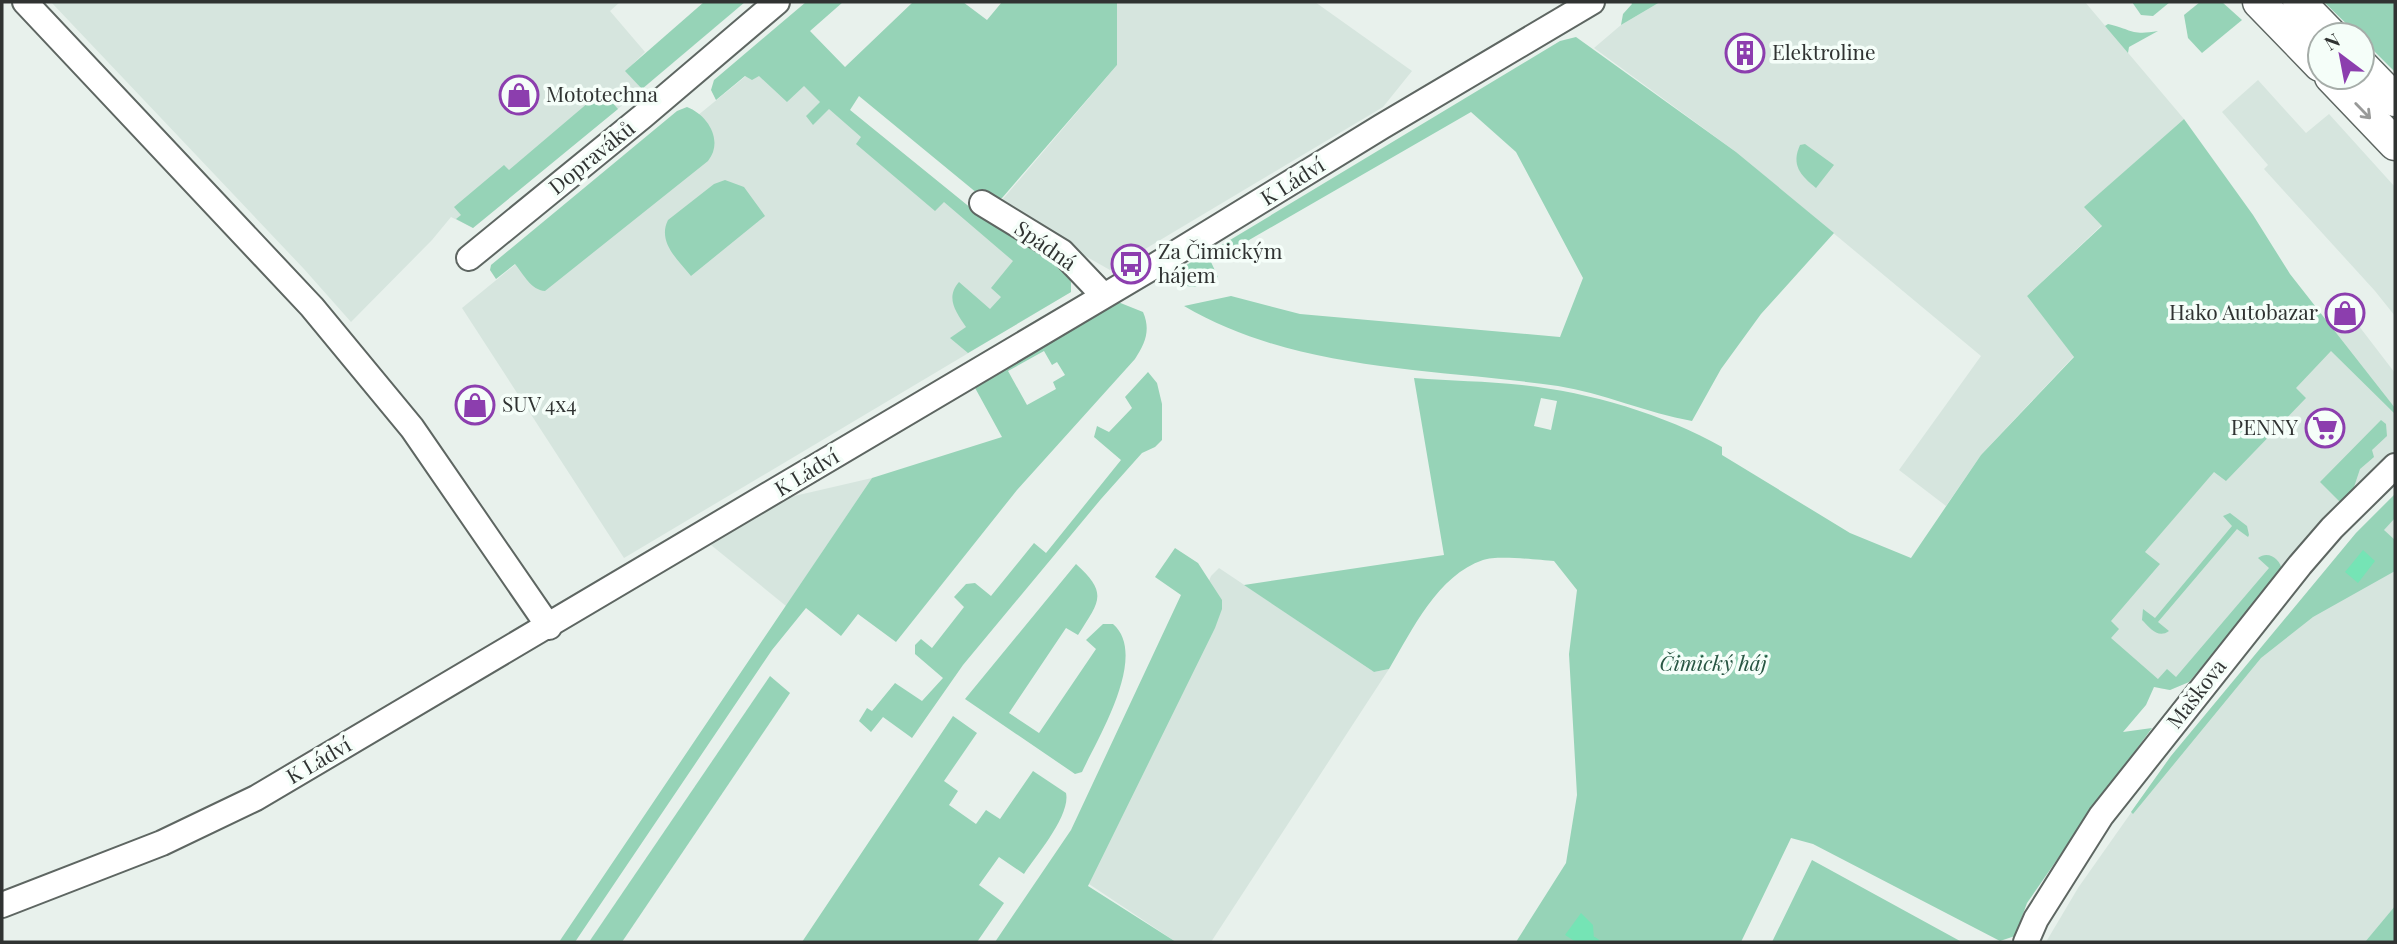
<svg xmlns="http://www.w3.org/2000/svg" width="2397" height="944" viewBox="0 0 2397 944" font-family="'Playfair Display',serif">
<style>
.built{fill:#d6e5de}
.green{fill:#96d3b7;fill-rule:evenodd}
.water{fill:#75e4b5}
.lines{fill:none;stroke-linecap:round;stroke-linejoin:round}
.stream{stroke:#75e4b5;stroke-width:6}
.minor-casing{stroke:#5e6662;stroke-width:28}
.major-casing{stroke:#5e6662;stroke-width:35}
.minor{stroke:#fff;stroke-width:24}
.major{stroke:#fff;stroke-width:32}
.oneway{stroke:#989998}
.labels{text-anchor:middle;stroke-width:7;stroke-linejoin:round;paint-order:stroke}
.poi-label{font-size:21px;fill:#303332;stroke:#f5fef9;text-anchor:start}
.street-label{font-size:21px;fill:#303332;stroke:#f5fef9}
.park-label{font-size:21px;font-style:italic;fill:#285643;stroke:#f5fef9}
</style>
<rect width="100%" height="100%" fill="#e8f1ec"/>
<g class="built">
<polygon points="51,2 620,2 610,11 645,52 626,71 642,89 473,228 451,217 432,240 351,322 304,269"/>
<polygon points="1117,2 1315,2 1412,71 1383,107 1110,270 997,206 1117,65"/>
<polygon points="1660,2 2085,2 2184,119 2085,207 2102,225 2027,296 2074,356 1981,455 1946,506 1899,470 1981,356 1736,152 1594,48 1621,25"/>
<polygon points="774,53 850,110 972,209 1071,282 1071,292 624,558 462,308"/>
<polygon points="2258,80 2306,133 2329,114 2395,187 2395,316 2375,291 2264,169 2268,165 2222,112"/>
<polygon points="2352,317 2395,373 2395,450 2309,538 2189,682 2170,690 2159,688 2158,679 2110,638 2110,622 2142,555 2335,330"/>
<polygon points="872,478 786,606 711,545 790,497"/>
<polygon points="2395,494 2395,906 2365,942 2046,942 2078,888 2171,756 2356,533"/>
<polygon points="1219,568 1374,672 1389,669 1211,942 1176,942 1083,880 1211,576"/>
</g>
<g class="green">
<polygon points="704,2 745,2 642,89 625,71"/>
<path d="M806 2H843L810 31 845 67 913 2H963L987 20 1002 2H1117V65L1002 198H983L859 96 850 110 972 209 1058 257 1071 282V292L968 353 950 338 966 327C956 312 945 298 959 282L990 309 1001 297 991 288 1013 261 944 202 935 211 856 144 861 137 829 109 813 125 806 116 820 102 804 86 787 102 759 76 752 80 745 76 716 100 711 90 714 80Z"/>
<polygon points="1631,2 1660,2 1621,25 1623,14 1632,4"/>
<polygon points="2132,2 2170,2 2153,16 2141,15"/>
<polygon points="2200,2 2222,2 2242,20 2202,53 2188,38 2184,15"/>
<polygon points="2324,2 2395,2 2395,72 2362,39 2362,35 2358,35"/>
<path d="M2108 24C2131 29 2131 36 2158 31L2129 47 2128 53 2105 26Z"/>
<path d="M1576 37 1736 152 1834 233 1761 314 1721 369 1692 421C1647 413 1603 393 1558 386 1432 368 1297 372 1184 306L1231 296 1300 314 1560 337 1583 278 1516 152 1471 112 1211 262 1218 277C1200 285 1192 293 1175 279V273L1179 269 1215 249 1560 41Z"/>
<polygon points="602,91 618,109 473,228 456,219 461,215 454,207 504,165 509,170"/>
<path d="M687 107C708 115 724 141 708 161L545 291C531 290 524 275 515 264L496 279 490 270 491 265 677 111Z"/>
<path d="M2184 119 2253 215 2290 274 2395 408V414L2331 351 2296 388 2306 398 2226 481 2214 472 2145 552 2160 564 2111 621 2119 629 2111 638 2158 679 2167 669 2176 677 2269 568 2258 558C2268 550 2281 559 2282 571L2189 682 2170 690 2154 687 2146 705 2123 732 2152 728 2081 825 2027 903 2015 936 2000 941 1813 844 1791 838 1741 942H1516L1566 863 1577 795 1569 654 1577 590 1554 561C1538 560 1498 555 1483 560 1438 575 1412 630 1389 669L1374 672 1244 585 1444 555 1414 378C1450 381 1486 381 1522 385 1588 392 1664 414 1722 447V455L1850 533 1911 558 1981 455 2074 357 2027 296 2102 226 2084 207ZM1541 398 1557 401 1551 430 1534 426Z"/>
<path d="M1805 144 1834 165 1816 188C1800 175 1791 165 1800 145Z"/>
<path d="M725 180 744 187 765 216 691 276C678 260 657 242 668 220L714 184Z"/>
<path d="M1118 302 1143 312C1151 330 1145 344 1135 359L1017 490 896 642 858 614 841 636 806 608 772 650 575 942H559L872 478 1002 437 974 386ZM1044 351 1052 365 1057 362 1065 375 1053 382 1056 389 1027 405 1008 371Z"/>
<polygon points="1148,372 1157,383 1162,404 1162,440 1155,447 1142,453 1101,499 963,665 912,738 883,717 871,732 859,721 867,708 872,711 895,683 922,701 943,678 915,654 915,645 921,639 932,648 964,607 954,597 966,584 975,583 991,596 1034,543 1046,553 1121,460 1094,437 1097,426 1109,432 1132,408 1125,397"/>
<polygon points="2381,420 2386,424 2387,436 2372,450 2374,457 2360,469 2353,490 2341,503 2320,482"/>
<polygon points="2395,494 2395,518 2384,530 2395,540 2395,571 2313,617 2261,658 2133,814 2131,812 2171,756 2356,533"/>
<path d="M2230 513 2247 526 2249 535 2248 537 2237 529 2158 622 2169 631C2158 639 2150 628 2142 620L2143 609 2155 618 2232 526 2223 516Z"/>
<polygon points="1175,548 1198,563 1222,600 1222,609 1215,628 1088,886 1176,942 995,942 1071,830 1181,595 1155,577"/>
<path d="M1076 564C1109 594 1099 601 1078 635L1066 628 1009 713 1039 733 1096 649 1086 640 1103 624H1113C1149 655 1098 738 1082 772L1075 774 965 699Z"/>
<polygon points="770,676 790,693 622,942 589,942"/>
<path d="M953 716 977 733 944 781 958 791 949 805 976 824 986 810 1000 819 1033 771 1066 793C1071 815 1036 856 1024 874L999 857 979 885 1004 903 977 942H802Z"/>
<polygon points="1812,860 1960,941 1963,942 1772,942"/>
<polygon points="2395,906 2395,942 2365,942"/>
</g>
<g class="water">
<polygon points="2363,550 2375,561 2358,583 2345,572"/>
<polygon points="1581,913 1593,925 1594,940 1576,942 1565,935"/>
</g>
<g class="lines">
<polyline class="stream" points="1594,940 1597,942"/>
<defs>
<g id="minor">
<polyline points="25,2 312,307 412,428 549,627"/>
<polyline points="982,203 1062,252 1103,295"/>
<polyline points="469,258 643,116 777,2"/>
<polyline points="2,905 162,843 256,798 1148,270 1381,127 1592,2"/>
<polyline points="2026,942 2036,919 2101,816 2300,565 2332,528 2395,466"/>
</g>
<g id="major">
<polyline points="2259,2 2320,65"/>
<polyline points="2299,2 2331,35"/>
<polyline points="2362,66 2395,100"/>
<polyline points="2331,77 2395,144"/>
</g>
</defs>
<use href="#minor" class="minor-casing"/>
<use href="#major" class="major-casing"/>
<use href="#minor" class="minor"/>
<use href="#major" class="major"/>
</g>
<defs><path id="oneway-shaft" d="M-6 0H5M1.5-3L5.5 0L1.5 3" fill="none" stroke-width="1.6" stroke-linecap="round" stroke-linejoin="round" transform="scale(1.75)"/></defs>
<use class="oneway" href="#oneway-shaft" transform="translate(2363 111) rotate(46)"/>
<defs>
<symbol id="building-ring" viewBox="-11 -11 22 22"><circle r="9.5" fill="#f5fef9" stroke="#8c3eae" stroke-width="1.5"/><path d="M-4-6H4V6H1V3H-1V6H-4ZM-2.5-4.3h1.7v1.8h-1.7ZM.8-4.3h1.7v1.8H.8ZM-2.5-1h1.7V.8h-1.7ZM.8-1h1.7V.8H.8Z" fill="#8c3eae"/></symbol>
<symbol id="shop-ring" viewBox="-11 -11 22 22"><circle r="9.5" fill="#f5fef9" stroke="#8c3eae" stroke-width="1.5"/><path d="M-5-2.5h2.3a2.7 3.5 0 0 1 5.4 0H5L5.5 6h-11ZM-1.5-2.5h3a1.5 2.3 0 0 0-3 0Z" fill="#8c3eae"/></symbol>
<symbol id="bus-ring" viewBox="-11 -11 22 22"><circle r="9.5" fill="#f5fef9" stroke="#8c3eae" stroke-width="1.5"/><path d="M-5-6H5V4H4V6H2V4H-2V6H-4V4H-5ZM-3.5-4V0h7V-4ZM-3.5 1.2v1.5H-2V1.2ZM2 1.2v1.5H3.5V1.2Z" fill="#8c3eae"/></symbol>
<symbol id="supermarket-ring" viewBox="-11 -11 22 22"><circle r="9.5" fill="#f5fef9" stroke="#8c3eae" stroke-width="1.5"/><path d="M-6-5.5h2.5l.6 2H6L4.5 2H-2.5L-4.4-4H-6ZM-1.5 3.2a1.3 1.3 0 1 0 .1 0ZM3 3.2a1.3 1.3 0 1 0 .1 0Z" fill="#8c3eae"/></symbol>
</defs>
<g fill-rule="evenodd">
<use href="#building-ring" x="1723" y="31" width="44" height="44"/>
<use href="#shop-ring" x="497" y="73" width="44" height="44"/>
<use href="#bus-ring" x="1109" y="242" width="44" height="44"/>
<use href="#shop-ring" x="2323" y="291" width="44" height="44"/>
<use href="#shop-ring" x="453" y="383" width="44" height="44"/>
<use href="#supermarket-ring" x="2303" y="406" width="44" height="44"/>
</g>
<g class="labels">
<g class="poi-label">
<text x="1772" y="60">Elektroline</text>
<text x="546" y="102">Mototechna</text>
<text x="1158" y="259">Za Čimickým<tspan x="1158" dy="24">hájem</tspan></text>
<text x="2318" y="320" text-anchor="end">Hako Autobazar</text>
<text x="502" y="412">SUV 4x4</text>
<text x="2298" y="435" text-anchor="end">PENNY</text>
</g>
<g class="street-label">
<text transform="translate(592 158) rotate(-39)" y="7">Dopraváků</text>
<text transform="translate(1293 182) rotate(-32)" y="7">K Ládví</text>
<text transform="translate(1045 246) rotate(35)" y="7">Spádná</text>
<text transform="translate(807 473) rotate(-31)" y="7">K Ládví</text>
<text transform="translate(2197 694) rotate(-52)" y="7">Maškova</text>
<text transform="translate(319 761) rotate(-30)" y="7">K Ládví</text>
</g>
<g class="park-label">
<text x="1713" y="671">Čimický háj</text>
</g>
</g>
<rect width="2397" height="944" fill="none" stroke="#303332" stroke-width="7"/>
<g transform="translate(2341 56) rotate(328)"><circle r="33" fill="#f5fef9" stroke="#a6ada9" stroke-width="2"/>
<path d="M0-5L12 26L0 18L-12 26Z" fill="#8c3eae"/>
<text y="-10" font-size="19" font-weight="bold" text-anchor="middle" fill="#303332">N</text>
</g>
</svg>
